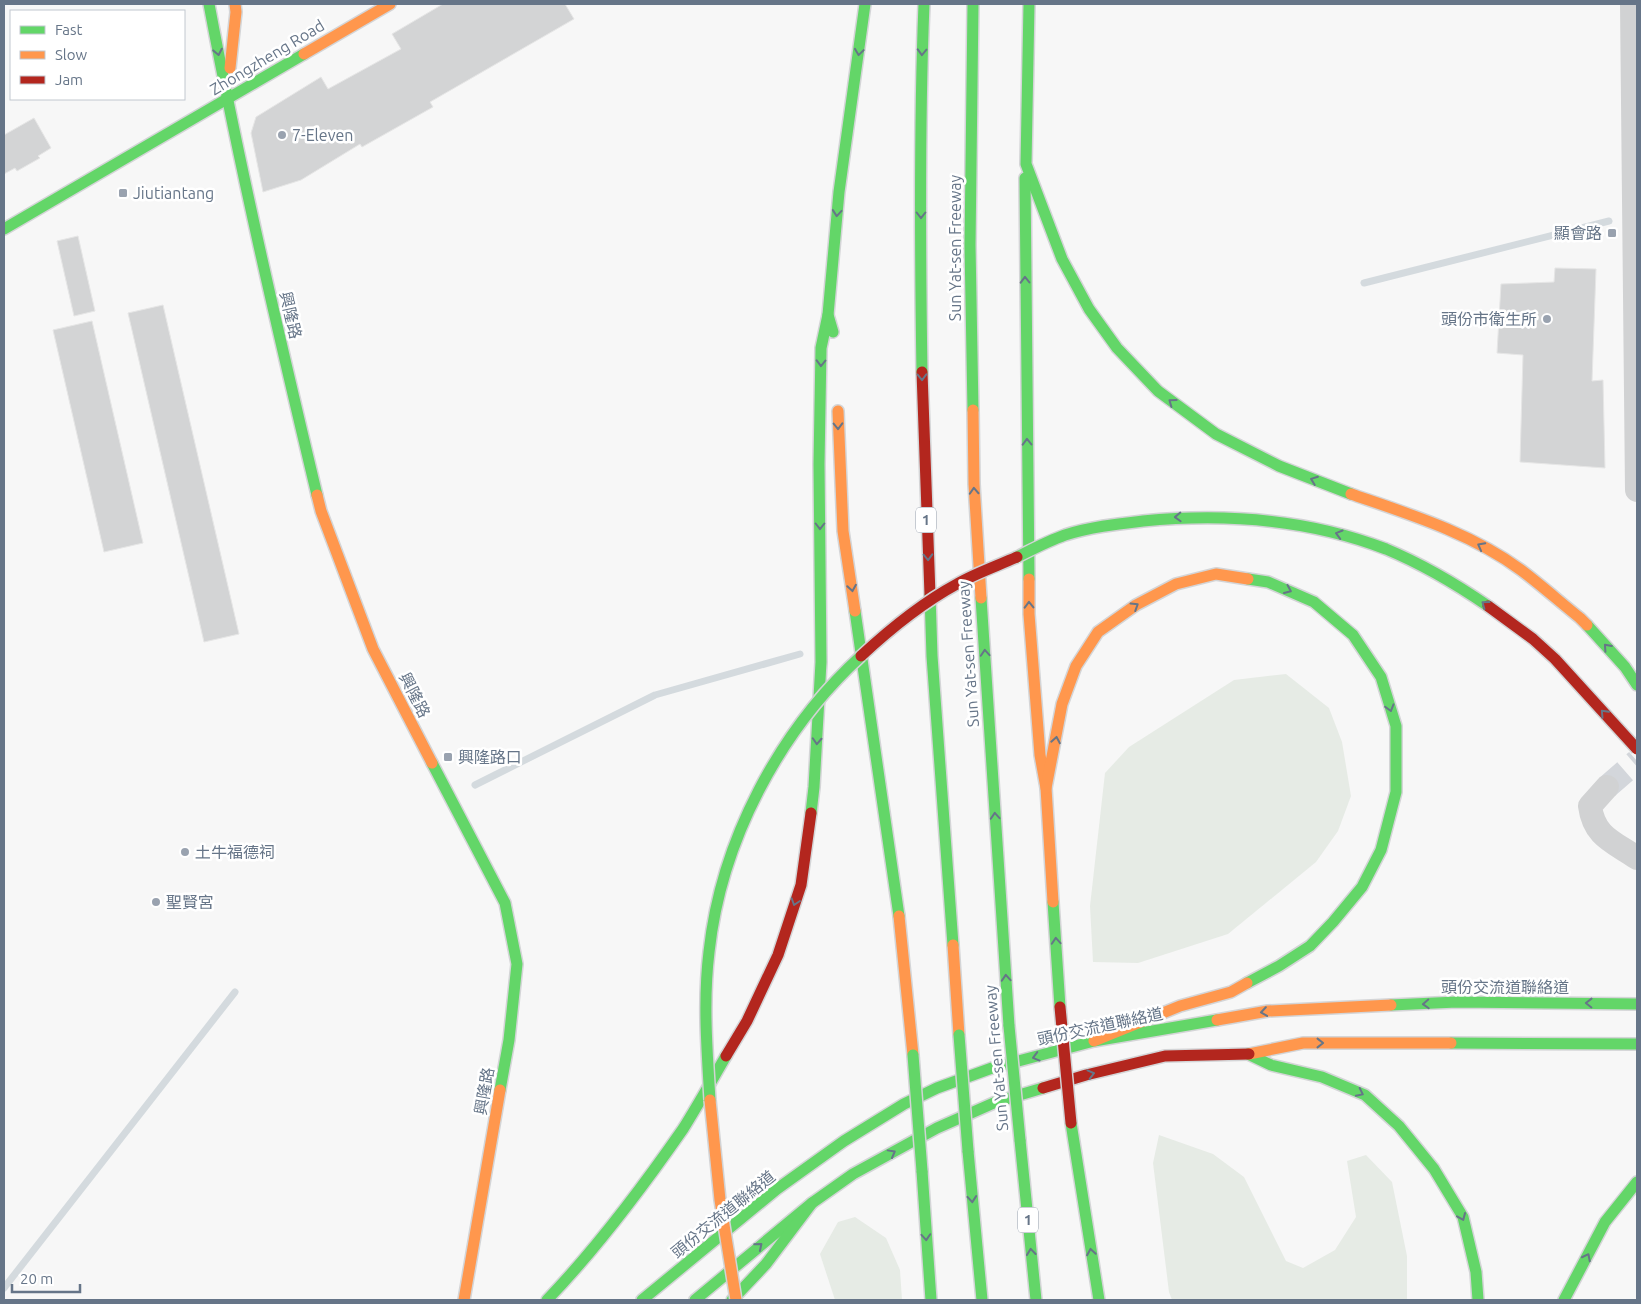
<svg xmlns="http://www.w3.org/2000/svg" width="1641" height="1304" viewBox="0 0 1641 1304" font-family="Ubuntu,'Noto Sans TC',sans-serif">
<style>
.green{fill:#e6ebe5}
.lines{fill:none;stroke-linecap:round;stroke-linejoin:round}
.stream{stroke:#d4dade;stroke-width:7}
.building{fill:#d3d4d5;stroke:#e6e6e6}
.street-tunnel{stroke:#d3d6db;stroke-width:24;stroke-dasharray:24 12;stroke-linecap:butt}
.fast-casing{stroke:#d4d5d7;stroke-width:14}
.slow-casing{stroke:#d4d5d7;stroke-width:14}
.jam-casing{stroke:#d4d5d7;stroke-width:14}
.street{stroke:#d1d2d3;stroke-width:24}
.fast{stroke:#63d668;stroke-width:11}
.slow{stroke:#ff974d;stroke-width:11}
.jam{stroke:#b3261e;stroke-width:11}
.fast-bridge-casing{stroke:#d2d3d5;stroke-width:14;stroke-linecap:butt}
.slow-bridge-casing{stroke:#d2d3d5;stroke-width:14;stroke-linecap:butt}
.jam-bridge-casing{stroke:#d2d3d5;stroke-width:14;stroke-linecap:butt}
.fast-bridge{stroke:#63d668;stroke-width:11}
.slow-bridge{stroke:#ff974d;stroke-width:11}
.jam-bridge{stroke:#b3261e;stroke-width:11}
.oneway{stroke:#667588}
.poi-dot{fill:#99a2af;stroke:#fff;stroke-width:2}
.labels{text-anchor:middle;stroke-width:5;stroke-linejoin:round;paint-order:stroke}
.shield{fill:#fff;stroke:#949eac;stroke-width:1}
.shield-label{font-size:15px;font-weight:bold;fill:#667588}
.street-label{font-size:16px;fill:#667588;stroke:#fff}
.poi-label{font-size:16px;fill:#667588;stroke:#fff;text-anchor:start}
</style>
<rect width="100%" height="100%" fill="#f7f7f7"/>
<g class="green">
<polygon points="1286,674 1329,708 1342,742 1351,796 1338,831 1316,862 1228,934 1138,963 1093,962 1090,906 1105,773 1129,747 1234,680"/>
<polygon points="1159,1135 1213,1154 1244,1177 1286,1261 1303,1268 1335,1250 1356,1217 1347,1161 1366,1155 1392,1182 1407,1256 1407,1300 1172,1300 1169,1292 1153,1163"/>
<polygon points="855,1217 886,1238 900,1270 902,1300 835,1300 820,1254 838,1222"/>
</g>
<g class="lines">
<g class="stream">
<polyline points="1364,283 1609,221"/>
<polyline points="475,785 655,695 800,654"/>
<polyline points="4,1288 235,992"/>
</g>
</g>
<g class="building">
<polygon points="443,4 565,4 574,19 430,102 433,107 362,147 360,144 301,180 263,192 251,133 256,117 321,77 328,89 401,49 392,34"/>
<polygon points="34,118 51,148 38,156 40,158 17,171 15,168 4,174 4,135"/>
<polygon points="78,236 95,311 74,316 57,241"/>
<polygon points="1555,268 1596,269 1592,381 1603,380 1605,468 1520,462 1523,355 1497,353 1501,284 1554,282"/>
<polygon points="163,305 239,634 204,642 128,313"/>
<polygon points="92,321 143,543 104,552 53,330"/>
</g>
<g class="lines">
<polyline class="street-tunnel" points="1607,787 1637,761"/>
<defs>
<g id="fast">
<path d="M209 4C240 169 278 332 317 495"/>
<polyline points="1029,4 1026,164 1062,259 1089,309 1117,348 1158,391 1216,434 1279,466 1351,494"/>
<polyline points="1025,178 1029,579"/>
<polyline points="4,229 304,54"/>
<polyline points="833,332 828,315 839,192 865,4"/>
<path d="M922 372C920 250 919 127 924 4"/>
<polyline points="973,410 970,245 973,4"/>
<polyline points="930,595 932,656 953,945"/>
<polyline points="981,598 1009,1026"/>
<polyline points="855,611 899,916"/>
<polyline points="1587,625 1625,667 1637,685"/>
<polyline points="432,763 505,903 517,964 509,1040 500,1090"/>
<polyline points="811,813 814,787 821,662 819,464 821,348 828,315"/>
<polyline points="1053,902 1060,1007"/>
<polyline points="1247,983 1279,966 1310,946 1333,922 1362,887 1381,850 1396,792 1396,726 1381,677 1353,635 1314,602 1268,582 1248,579"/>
<polyline points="1391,1005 1457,1002 1637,1004"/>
<polyline points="1451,1043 1637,1044"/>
<polyline points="1248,1054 1271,1065 1322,1077 1365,1095 1399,1126 1434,1169 1463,1217 1476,1272 1478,1300"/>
<polyline points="1071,1123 1099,1300"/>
<polyline points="1020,1140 1036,1300"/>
<polyline points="968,1151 982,1300"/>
<polyline points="922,1171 931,1300"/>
<path d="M547 1300C597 1248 642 1188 683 1129 698 1105 712 1080 726 1056"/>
<polyline points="642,1300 777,1189 844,1141 904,1104 937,1088 992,1068 1094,1041 1217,1020"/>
<polyline points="695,1300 812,1203 853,1174 937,1128 996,1102 1043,1088"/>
<polyline points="732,1300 766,1264 812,1203"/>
<polyline points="1564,1300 1605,1222 1637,1182"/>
</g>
<g id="slow">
<polyline points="304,54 390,4"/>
<polyline points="230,68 236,12 235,4"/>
<polyline points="973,410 974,484 981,598"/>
<polyline points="838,411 843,531 855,611"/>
<path d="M1351 494C1409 514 1471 533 1521 570 1541 585 1560 602 1580 618L1587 625"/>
<polyline points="317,495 321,511 373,649 432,763"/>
<polyline points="1029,579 1029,614 1040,755 1046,788 1053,902"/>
<polyline points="1046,788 1062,704 1076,666 1098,632 1136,605 1176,584 1216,574 1248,579"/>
<polyline points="899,916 913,1055"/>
<polyline points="953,945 959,1035"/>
<polyline points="1217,1020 1268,1011 1391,1005"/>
<polyline points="1094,1041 1180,1006 1231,992 1247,983"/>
<polyline points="1249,1054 1303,1043 1451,1043"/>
<polyline points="464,1300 500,1090"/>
</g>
<g id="jam">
<polyline points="922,372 930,595"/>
<polyline points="726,1056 747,1021 778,955 801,885 811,813"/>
<polyline points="1043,1088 1086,1075 1165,1056 1249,1054"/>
</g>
</defs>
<use href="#fast" class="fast-casing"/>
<use href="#slow" class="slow-casing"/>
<use href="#jam" class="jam-casing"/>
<g class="street">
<polyline points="1632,4 1637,490"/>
<path d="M1607 787 1590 806C1594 837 1614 842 1637 858"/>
</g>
<use href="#fast" class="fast"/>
<use href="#slow" class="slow"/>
<use href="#jam" class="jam"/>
<defs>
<g id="fast-bridge">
<path d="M1017 557C1033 549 1048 541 1065 535 1090 527 1117 524 1143 521 1225 513 1308 519 1386 549 1422 564 1456 584 1488 606"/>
<polyline points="1009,1026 1020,1140"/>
<polyline points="959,1035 968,1151"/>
<polyline points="913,1055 922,1171"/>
<path d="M710 1100C707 1051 703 1001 709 952 721 841 779 731 861 656"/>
</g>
<polyline id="slow-bridge" points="710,1100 720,1200 736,1300"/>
<g id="jam-bridge">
<polyline points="1488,606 1533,639 1555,659 1637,749"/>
<path d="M861 656C890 629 922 603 957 584 976 573 997 566 1017 557"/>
<polyline points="1060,1007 1071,1123"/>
</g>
</defs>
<use href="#fast-bridge" class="fast-bridge-casing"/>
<use href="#slow-bridge" class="slow-bridge-casing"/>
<use href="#jam-bridge" class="jam-bridge-casing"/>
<use href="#fast-bridge" class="fast-bridge"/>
<use href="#slow-bridge" class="slow-bridge"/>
<use href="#jam-bridge" class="jam-bridge"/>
</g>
<defs><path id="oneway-chevron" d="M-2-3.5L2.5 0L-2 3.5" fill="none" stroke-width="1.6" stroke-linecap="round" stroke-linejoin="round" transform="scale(1.25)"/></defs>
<g class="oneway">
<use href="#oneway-chevron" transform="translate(218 52) rotate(79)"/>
<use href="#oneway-chevron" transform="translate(859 52) rotate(98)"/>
<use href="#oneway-chevron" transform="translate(922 52) rotate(92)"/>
<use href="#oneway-chevron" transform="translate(837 213) rotate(95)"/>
<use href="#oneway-chevron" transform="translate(921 215) rotate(90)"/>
<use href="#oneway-chevron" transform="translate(1025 280) rotate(-91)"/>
<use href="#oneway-chevron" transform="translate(821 363) rotate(91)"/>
<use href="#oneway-chevron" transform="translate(922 377) rotate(89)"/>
<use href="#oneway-chevron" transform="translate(1172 402) rotate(-144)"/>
<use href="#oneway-chevron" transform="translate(838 426) rotate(89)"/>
<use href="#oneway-chevron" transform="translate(1027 442) rotate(-91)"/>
<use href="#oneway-chevron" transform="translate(1314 480) rotate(-159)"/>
<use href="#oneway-chevron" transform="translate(974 491) rotate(-93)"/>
<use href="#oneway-chevron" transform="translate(1178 517) rotate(178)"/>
<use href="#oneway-chevron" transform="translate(820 526) rotate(90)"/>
<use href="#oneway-chevron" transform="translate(1339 534) rotate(-164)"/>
<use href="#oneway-chevron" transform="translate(1481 546) rotate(-152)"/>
<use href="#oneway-chevron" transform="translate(928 557) rotate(88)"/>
<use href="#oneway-chevron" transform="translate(852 588) rotate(81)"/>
<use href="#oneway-chevron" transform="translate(1288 590) rotate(24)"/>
<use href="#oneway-chevron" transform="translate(1485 604) rotate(-144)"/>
<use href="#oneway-chevron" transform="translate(1029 605) rotate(-91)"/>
<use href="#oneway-chevron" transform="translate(1135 606) rotate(-32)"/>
<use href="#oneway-chevron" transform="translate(1607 647) rotate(-132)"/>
<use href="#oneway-chevron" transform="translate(985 653) rotate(-94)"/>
<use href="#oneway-chevron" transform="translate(1390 708) rotate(74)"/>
<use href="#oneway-chevron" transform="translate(1604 713) rotate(-133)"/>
<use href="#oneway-chevron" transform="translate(1056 740) rotate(-80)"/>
<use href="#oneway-chevron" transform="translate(817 741) rotate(93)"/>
<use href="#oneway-chevron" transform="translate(995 816) rotate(-94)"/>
<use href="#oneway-chevron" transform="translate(795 902) rotate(108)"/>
<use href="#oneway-chevron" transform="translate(1056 941) rotate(-94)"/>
<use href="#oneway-chevron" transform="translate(1006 978) rotate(-94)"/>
<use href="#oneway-chevron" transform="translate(1589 1003) rotate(-179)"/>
<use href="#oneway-chevron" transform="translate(1426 1004) rotate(177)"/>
<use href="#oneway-chevron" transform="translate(1264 1012) rotate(172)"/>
<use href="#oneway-chevron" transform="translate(1320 1043)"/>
<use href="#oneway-chevron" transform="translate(1036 1057) rotate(165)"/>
<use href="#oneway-chevron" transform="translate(1091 1074) rotate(-14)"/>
<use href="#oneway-chevron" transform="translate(1360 1093) rotate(26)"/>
<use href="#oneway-chevron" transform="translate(892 1153) rotate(-29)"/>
<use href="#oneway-chevron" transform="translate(972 1199) rotate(85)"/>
<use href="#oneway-chevron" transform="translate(1462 1217) rotate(67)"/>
<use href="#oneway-chevron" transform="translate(926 1237) rotate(86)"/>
<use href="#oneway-chevron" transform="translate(759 1246) rotate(-40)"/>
<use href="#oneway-chevron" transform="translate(1031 1252) rotate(-96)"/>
<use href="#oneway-chevron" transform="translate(1091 1252) rotate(-99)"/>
<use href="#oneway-chevron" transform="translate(1587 1257) rotate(-63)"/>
</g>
<g class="poi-dot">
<circle cx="282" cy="135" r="5"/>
<rect x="118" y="188" width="10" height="10" rx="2.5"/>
<rect x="1607" y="228" width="10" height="10" rx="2.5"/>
<circle cx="1547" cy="319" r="5"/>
<rect x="443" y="752" width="10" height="10" rx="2.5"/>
<circle cx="185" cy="852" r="5"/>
<circle cx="156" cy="902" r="5"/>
</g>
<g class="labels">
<g class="shield">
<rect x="916" y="507.5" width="20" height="25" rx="4"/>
<rect x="1018" y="1207.5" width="20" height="25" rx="4"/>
</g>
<g class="shield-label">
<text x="926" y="525">1</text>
<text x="1028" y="1225">1</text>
</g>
<g class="street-label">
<text transform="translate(267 57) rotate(-31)" y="6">Zhongzheng Road</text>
<text transform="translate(955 248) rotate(-90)" y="6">Sun Yat-sen Freeway</text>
<text transform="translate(291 315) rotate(77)" y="6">興隆路</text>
<text transform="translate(968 654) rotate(-94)" y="6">Sun Yat-sen Freeway</text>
<text transform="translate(415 695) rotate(63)" y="6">興隆路</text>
<text x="1505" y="993">頭份交流道聯絡道</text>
<text transform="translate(1100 1026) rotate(-12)" y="6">頭份交流道聯絡道</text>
<text transform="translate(996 1058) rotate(-95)" y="6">Sun Yat-sen Freeway</text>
<text transform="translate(484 1091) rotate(-80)" y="6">興隆路</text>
<text transform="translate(723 1214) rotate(-39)" y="6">頭份交流道聯絡道</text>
</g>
<g class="poi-label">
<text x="292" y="141">7-Eleven</text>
<text x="133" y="199">Jiutiantang</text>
<text x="1602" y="239" text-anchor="end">顯會路</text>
<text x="1537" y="325" text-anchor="end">頭份市衛生所</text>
<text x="458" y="763">興隆路口</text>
<text x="195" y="858">土牛福德祠</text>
<text x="166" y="908">聖賢宮</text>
</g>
</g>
<rect width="1641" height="1304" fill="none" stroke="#667588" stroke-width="10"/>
<rect x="10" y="10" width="175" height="90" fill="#ffffff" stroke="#c2c8cf"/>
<rect x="20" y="26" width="25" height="8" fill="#63d668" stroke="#c2c8cf"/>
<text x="55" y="35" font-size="15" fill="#667588">Fast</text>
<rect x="20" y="51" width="25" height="8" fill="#ff974d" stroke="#c2c8cf"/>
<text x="55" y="60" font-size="15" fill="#667588">Slow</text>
<rect x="20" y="76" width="25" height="8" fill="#b3261e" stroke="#c2c8cf"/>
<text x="55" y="85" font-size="15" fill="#667588">Jam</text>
<path d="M12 1284v8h68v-8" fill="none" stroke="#667588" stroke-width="2.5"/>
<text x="20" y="1284" font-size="15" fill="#667588" stroke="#ffffff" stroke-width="4" paint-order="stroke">20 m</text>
</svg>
